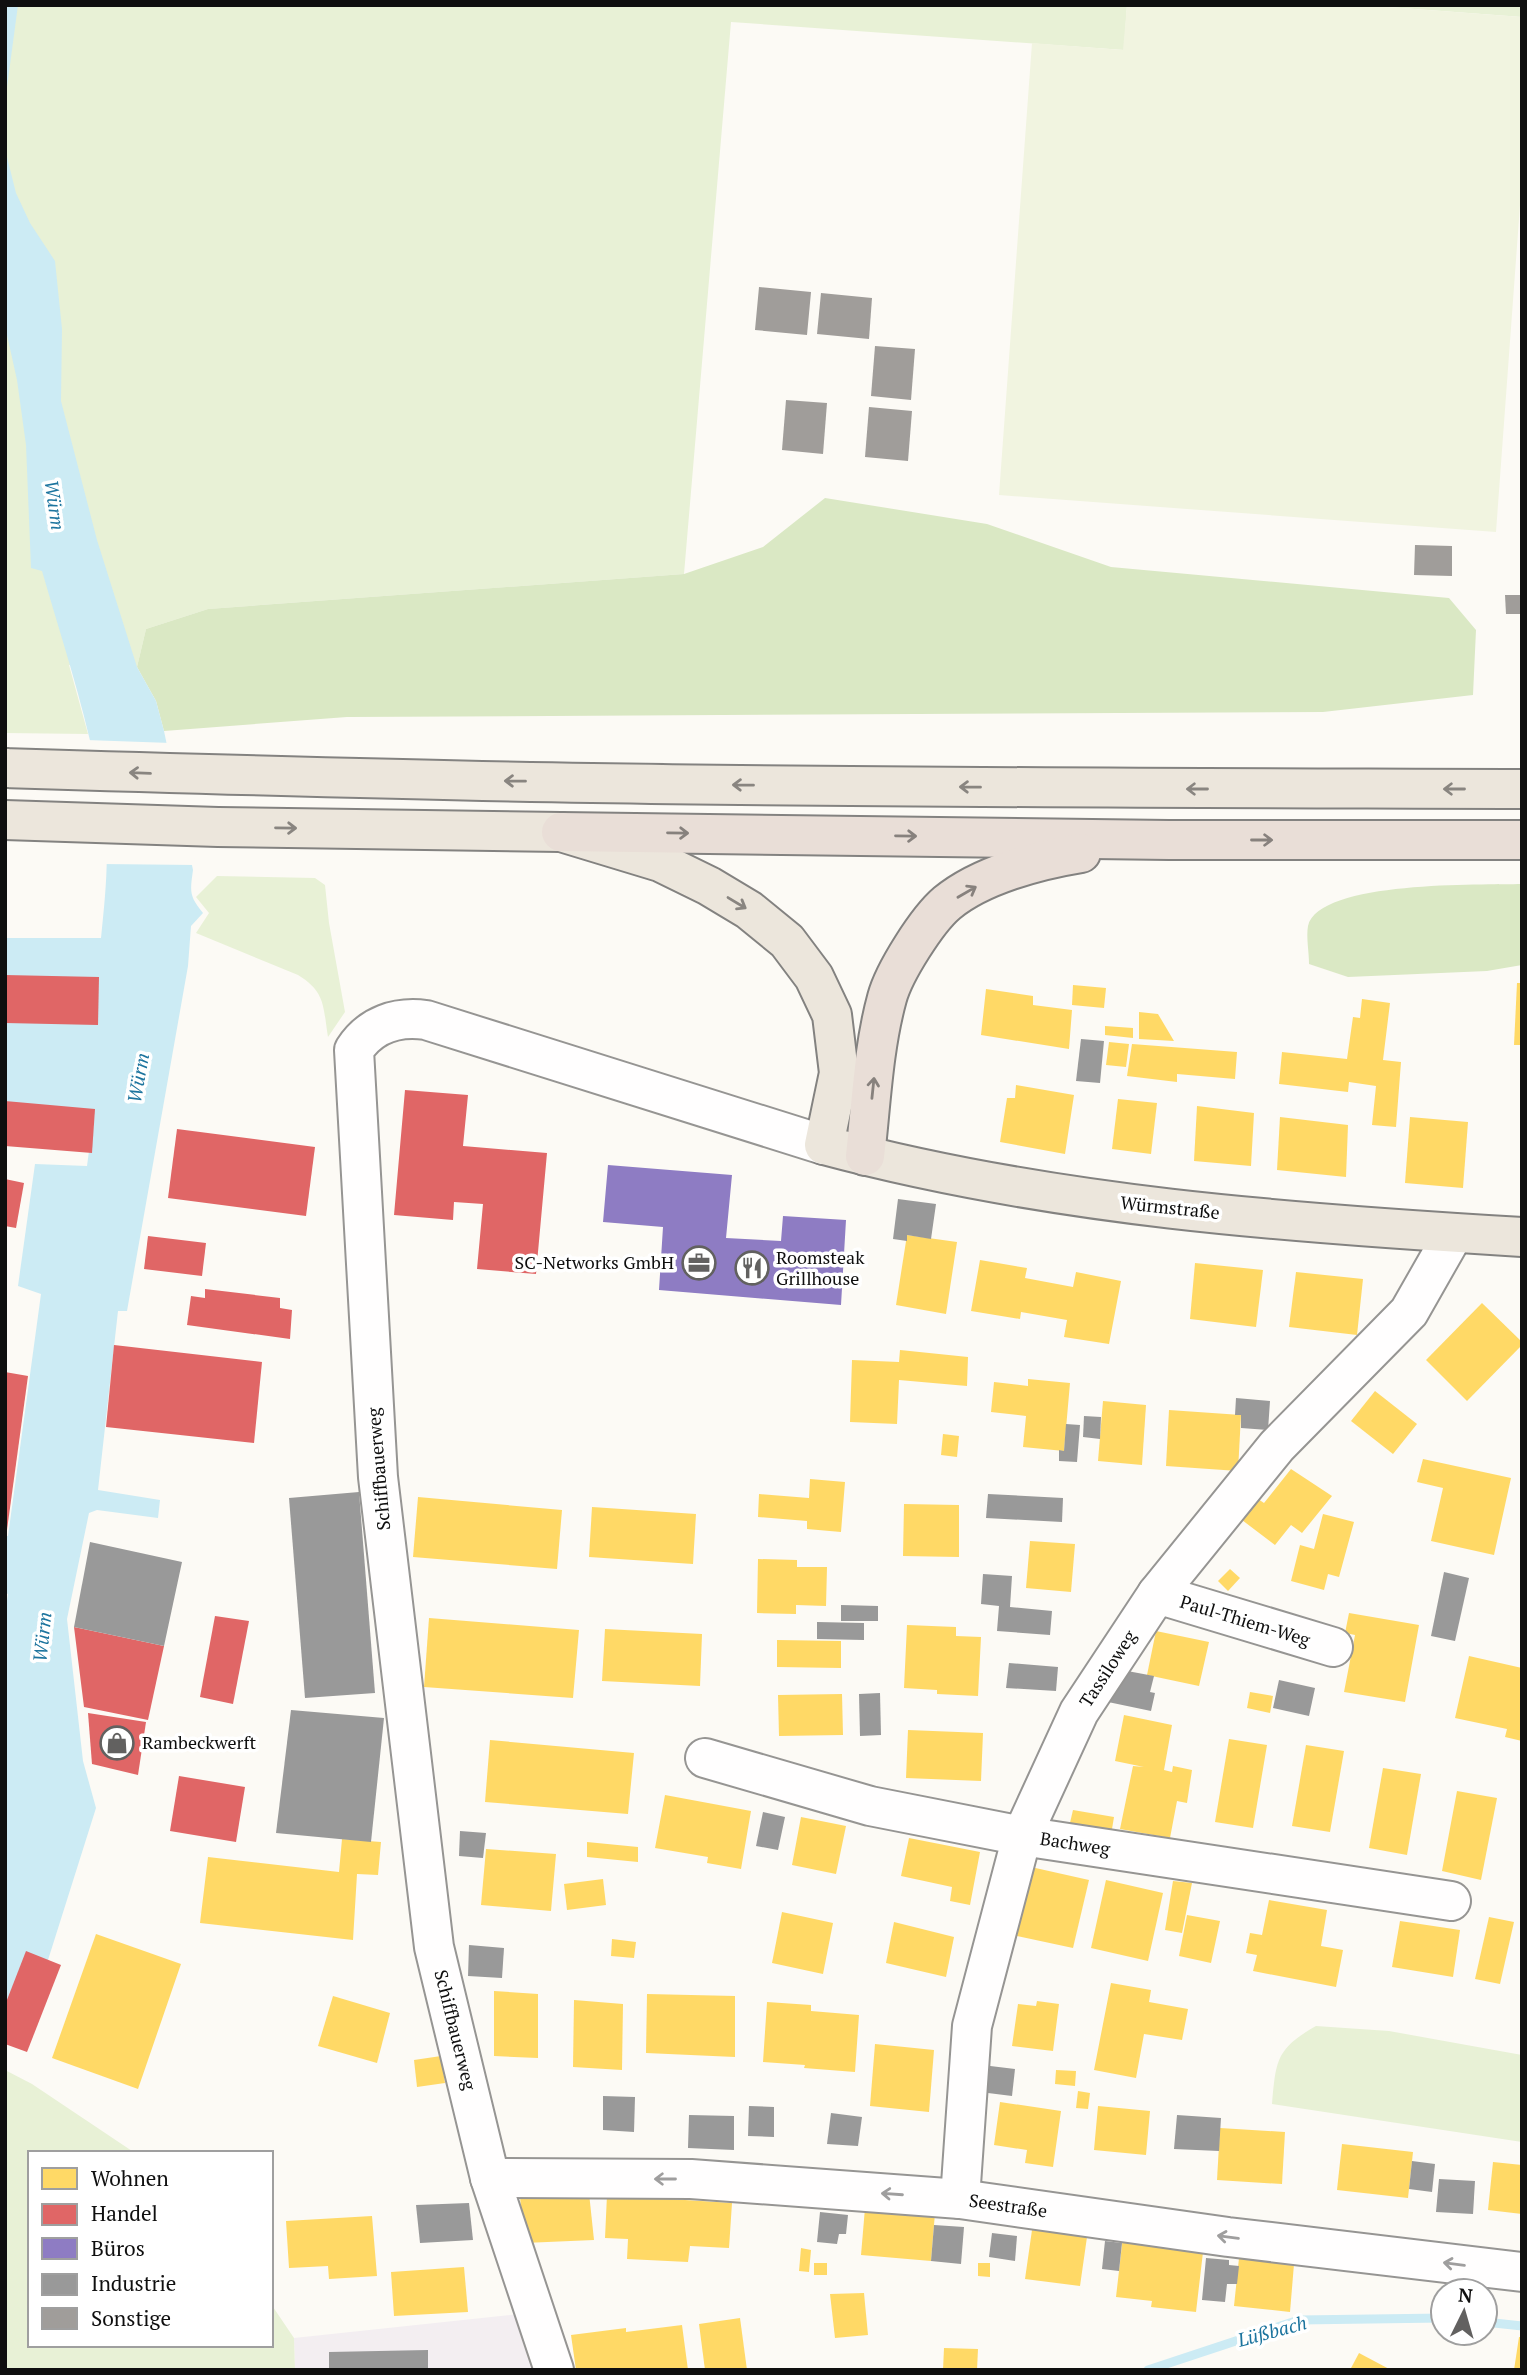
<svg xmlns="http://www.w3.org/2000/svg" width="1527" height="2375" viewBox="0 0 1527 2375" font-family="'PT Serif',serif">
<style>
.industrial{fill:#f3eef1}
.green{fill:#e8f1d6}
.forest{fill:#dae8c4}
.pitch{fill:#f1f4e0}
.water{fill:#ccebf4}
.pier{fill:#fcfaf5}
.homes{fill:#ffd966}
.shops{fill:#e06666}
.offices{fill:#8e7cc3}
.industry{fill:#999}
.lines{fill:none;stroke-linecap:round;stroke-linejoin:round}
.stream{stroke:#ccebf4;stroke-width:9}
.building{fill:#a09d9a}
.minor-casing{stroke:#969593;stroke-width:42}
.major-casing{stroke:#838280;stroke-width:42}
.highway-casing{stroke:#838280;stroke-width:42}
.minor{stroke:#fffefe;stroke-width:38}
.major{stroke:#ece6dc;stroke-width:38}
.highway{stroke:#e9ded7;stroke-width:38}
.oneway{stroke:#898580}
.oneway2{stroke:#87817d}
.oneway3{stroke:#9f9e9e}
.labels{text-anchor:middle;stroke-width:7;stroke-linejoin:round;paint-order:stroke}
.street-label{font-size:18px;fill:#0f0f0f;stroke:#fff}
.poi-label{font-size:18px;fill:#0f0f0f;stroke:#fff;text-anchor:start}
.water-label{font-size:19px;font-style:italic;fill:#1c749e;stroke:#fff}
</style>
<rect width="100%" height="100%" fill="#fcfaf5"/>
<polygon class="industrial" points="528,2313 545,2370 295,2370 294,2338"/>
<g class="green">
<polygon points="5,5 1127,5 1124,50 731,22 684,574 208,609 146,629 137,667 69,665 88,734 5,733"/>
<polygon points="1361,5 1522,5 1522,17"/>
<path d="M217 876 315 878 325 885 329 923 345 1012 328 1037C323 1007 326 992 298 975L196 933 209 913 196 897Z"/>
<path d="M1316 2026 1389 2031 1522 2055V2142L1272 2104C1276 2060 1276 2049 1316 2026Z"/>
<polygon points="5,2070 32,2084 135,2153 30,2153 30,2345 271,2345 271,2304 294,2338 295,2370 5,2370"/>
</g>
<g class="forest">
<polygon points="825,498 987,524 1111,567 1449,598 1476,630 1473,695 1323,712 347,717 164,731 156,701 137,667 146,629 208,609 684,574 763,547"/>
<path d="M1522 884V965L1487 971 1348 977 1309 964C1309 952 1306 937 1308 926 1319 880 1483 885 1522 884Z"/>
</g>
<polygon class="pitch" points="1127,5 1361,5 1522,17 1522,178 1496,532 999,495 1032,43 1123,50"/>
<g class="water">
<polygon points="5,5 18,5 5,102"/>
<path d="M5 149 16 193 30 223 55 261 62 329 61 401 97 540 137 667 156 701 164 731 193 870C190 892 189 896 203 913L191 926 188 966 127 1311H118L98 1490 160 1500 158 1518 97 1510 89 1513 67 1619 83 1761 96 1808 48 1960 5 2005V1614L8 1594 5 1593V1536H8L41 1294 18 1286 35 1164 87 1166 89 1151 5 1143V938H101C105 898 110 855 104 815 93 732 65 651 42 571L31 568 26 445 17 380 5 326Z"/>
</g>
<polygon class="pier" points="86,740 171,743 196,865 102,864 101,817"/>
<g class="homes">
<polygon points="1517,983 1522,983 1522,1045 1514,1045"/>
<polygon points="1073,985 1106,988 1104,1008 1072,1005"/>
<polygon points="986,989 1033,996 1033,1005 1072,1010 1069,1049 981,1035"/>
<polygon points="1362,999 1390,1003 1383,1060 1401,1062 1396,1127 1372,1125 1376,1086 1349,1082 1348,1092 1279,1084 1282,1052 1347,1059 1353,1017 1360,1018"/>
<polygon points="1139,1012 1158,1014 1174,1041 1139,1039"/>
<polygon points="1105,1026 1133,1028 1133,1038 1105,1035"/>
<polygon points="1109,1042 1129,1044 1126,1067 1106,1065"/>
<polygon points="1132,1044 1237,1052 1235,1079 1177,1074 1177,1082 1127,1076"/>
<polygon points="1016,1085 1074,1095 1065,1154 1000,1142 1007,1098 1015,1098"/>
<polygon points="1118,1099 1157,1103 1151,1154 1112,1149"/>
<polygon points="1197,1106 1254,1113 1251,1166 1194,1161"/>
<polygon points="1280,1117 1348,1125 1346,1177 1277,1170"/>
<polygon points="1410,1117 1468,1122 1463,1188 1405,1183"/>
<polygon points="907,1235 957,1242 946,1314 896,1305"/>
<polygon points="980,1260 1027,1268 1025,1278 1073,1287 1076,1272 1121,1281 1109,1344 1064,1337 1067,1320 1021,1312 1020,1319 971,1311"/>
<polygon points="1195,1263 1263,1270 1256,1327 1190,1319"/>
<polygon points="1296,1272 1363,1279 1357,1335 1289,1327"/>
<polygon points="1482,1303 1522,1342 1522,1345 1467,1401 1426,1360"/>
<polygon points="900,1350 968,1357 967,1386 899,1380 897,1424 850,1422 852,1360 899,1362"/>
<polygon points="1028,1379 1070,1383 1064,1451 1023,1447 1026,1416 991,1412 994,1382 1028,1386"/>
<polygon points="1375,1391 1417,1424 1393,1454 1351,1421"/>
<polygon points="1103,1401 1146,1405 1142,1465 1098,1461"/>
<polygon points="1169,1410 1241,1415 1238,1471 1166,1466"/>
<polygon points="943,1434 959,1436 957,1457 941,1455"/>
<polygon points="1423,1459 1511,1478 1494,1555 1431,1541 1443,1488 1417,1482"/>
<polygon points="1291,1469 1332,1496 1302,1533 1291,1525 1275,1545 1242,1520 1258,1499 1264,1503"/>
<polygon points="810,1479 845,1482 841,1532 807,1529 807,1521 758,1517 759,1494 809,1498"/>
<polygon points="418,1497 562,1510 557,1569 413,1557"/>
<polygon points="904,1504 959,1505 959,1557 903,1556"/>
<polygon points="592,1507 696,1514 693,1564 589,1557"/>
<polygon points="1323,1514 1354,1522 1339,1577 1328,1574 1324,1590 1291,1581 1300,1545 1314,1549"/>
<polygon points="1030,1541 1075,1544 1071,1592 1026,1588"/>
<polygon points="758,1559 797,1560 797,1567 827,1567 826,1606 796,1605 796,1614 757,1613"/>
<polygon points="1230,1569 1240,1578 1228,1591 1218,1581"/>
<polygon points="1349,1613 1419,1625 1405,1702 1344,1692 1355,1635 1345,1633"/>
<polygon points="429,1618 579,1630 573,1698 424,1687"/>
<polygon points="907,1625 956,1627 956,1636 981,1637 978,1696 937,1694 937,1690 904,1688"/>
<polygon points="605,1629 702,1634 700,1686 602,1681"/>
<polygon points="1156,1631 1209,1642 1199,1686 1147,1675"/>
<polygon points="777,1640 841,1641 841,1668 777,1667"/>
<polygon points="1469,1656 1522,1668 1522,1741 1505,1737 1507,1729 1455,1718"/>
<polygon points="1250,1692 1273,1696 1270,1713 1247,1708"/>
<polygon points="842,1694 843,1735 779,1736 778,1695"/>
<polygon points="1124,1715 1172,1725 1164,1770 1172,1772 1173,1766 1192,1770 1187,1803 1177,1801 1170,1838 1120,1829 1133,1766 1144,1767 1115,1761"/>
<polygon points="908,1730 983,1733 981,1781 906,1778"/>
<polygon points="1229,1739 1267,1745 1253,1828 1215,1822"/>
<polygon points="490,1740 634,1753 628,1814 485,1802"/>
<polygon points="1306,1745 1344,1751 1330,1832 1292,1826"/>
<polygon points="1383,1768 1421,1774 1407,1855 1369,1848"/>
<polygon points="1457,1791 1497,1798 1481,1880 1442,1871"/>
<polygon points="665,1795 751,1811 741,1869 707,1863 708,1857 655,1848"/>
<polygon points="1073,1810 1114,1817 1111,1835 1069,1827"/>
<polygon points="801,1817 846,1826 836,1874 792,1865"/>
<polygon points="909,1838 980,1852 970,1905 950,1901 952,1887 901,1876"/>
<polygon points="342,1839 381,1842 378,1875 357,1874 353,1940 200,1923 208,1857 339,1872"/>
<polygon points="587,1842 638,1847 638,1862 587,1857"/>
<polygon points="486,1849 556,1854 551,1911 481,1905"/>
<polygon points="1031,1867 1089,1880 1073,1948 1017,1936"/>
<polygon points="603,1879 606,1905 567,1910 564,1884"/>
<polygon points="1106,1880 1163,1893 1148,1961 1091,1948"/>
<polygon points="1173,1881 1192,1883 1182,1933 1165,1930"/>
<polygon points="1269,1900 1327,1910 1321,1946 1343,1950 1336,1987 1253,1971 1257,1955 1246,1953 1250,1933 1262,1935"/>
<polygon points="782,1912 833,1923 823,1974 772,1963"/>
<polygon points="1187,1915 1220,1921 1211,1963 1179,1956"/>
<polygon points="1489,1917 1514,1922 1500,1984 1475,1979"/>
<polygon points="1400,1921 1460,1930 1453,1977 1392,1967"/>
<polygon points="894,1922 954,1937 946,1977 886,1963"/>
<polygon points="96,1934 181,1964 138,2089 52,2058"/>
<polygon points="612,1939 636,1942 634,1958 611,1956"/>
<polygon points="1111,1983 1151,1990 1149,2002 1188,2009 1182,2040 1144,2034 1136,2078 1094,2070"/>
<polygon points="494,1991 538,1994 538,2058 494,2056"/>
<polygon points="647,1994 735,1996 735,2057 646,2053"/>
<polygon points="333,1996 390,2013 377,2063 318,2046"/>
<polygon points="574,2000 623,2004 622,2070 573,2067"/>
<polygon points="1037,2001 1059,2004 1053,2051 1012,2046 1018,2004 1036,2006"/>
<polygon points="767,2002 811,2005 811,2011 859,2015 855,2072 804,2068 805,2065 763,2062"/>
<polygon points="875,2044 934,2050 929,2112 870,2106"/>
<polygon points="441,2056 445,2083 417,2087 414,2060"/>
<polygon points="1056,2070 1076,2071 1075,2086 1055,2084"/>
<polygon points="1078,2091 1090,2093 1088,2109 1076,2108"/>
<polygon points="1000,2102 1061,2111 1053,2167 1025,2163 1027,2150 994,2145"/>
<polygon points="1098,2106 1150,2111 1146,2155 1094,2150"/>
<polygon points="1220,2128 1285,2132 1282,2184 1217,2180"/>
<polygon points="1342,2144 1413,2152 1408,2198 1337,2190"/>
<polygon points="1493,2162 1522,2165 1522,2214 1488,2210"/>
<polygon points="589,2193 594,2240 524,2243 520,2196"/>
<polygon points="607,2195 732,2203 729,2248 690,2246 688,2262 627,2259 628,2239 605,2238"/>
<polygon points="865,2208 935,2213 931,2261 861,2255"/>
<polygon points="372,2216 377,2276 329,2279 328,2266 289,2268 286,2221"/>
<polygon points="1032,2230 1087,2237 1080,2286 1025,2279"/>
<polygon points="1123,2236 1203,2252 1196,2312 1151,2307 1152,2301 1116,2297"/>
<polygon points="801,2248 811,2250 809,2272 799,2271"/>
<polygon points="1239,2258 1294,2264 1290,2312 1234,2306"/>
<rect x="814" y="2263" width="13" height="12"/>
<polygon points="978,2263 990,2263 990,2277 978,2276"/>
<polygon points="464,2267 468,2312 394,2316 391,2272"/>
<polygon points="864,2293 868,2335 835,2338 830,2294"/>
<polygon points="740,2318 747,2370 705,2370 699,2324"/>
<polygon points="682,2325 688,2370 576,2370 571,2335 626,2328 626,2332"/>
<polygon points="1519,2337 1522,2337 1522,2370 1514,2370"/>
<polygon points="944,2348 978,2349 977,2370 943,2370"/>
<polygon points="1359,2353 1391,2370 1350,2370"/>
</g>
<g class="shops">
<polygon points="5,975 99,977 98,1025 5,1023"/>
<polygon points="405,1090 468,1095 463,1146 547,1153 536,1274 477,1269 483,1204 454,1202 453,1220 394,1215"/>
<polygon points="5,1101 95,1109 92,1153 5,1146"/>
<polygon points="177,1129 315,1147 306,1216 168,1198"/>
<polygon points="5,1179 24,1183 16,1228 5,1226"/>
<polygon points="148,1236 206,1243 202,1276 144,1269"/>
<polygon points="205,1289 280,1298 280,1308 292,1310 290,1339 187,1325 191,1296 205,1298"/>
<polygon points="114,1345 262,1362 254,1443 106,1427"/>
<polygon points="5,1372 28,1376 7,1530 5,1530"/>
<polygon points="215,1616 249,1621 233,1704 200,1697"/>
<polygon points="74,1627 164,1646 148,1720 84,1707"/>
<polygon points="88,1713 146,1722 138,1775 92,1764"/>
<polygon points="179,1776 245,1787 236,1842 170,1831"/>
<polygon points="26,1951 61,1965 27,2052 5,2044 5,2005"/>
</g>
<polygon class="offices" points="608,1165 732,1175 726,1238 781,1241 783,1216 846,1220 841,1305 659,1290 663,1227 603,1222"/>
<g class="industry">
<polygon points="1081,1039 1104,1041 1100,1083 1076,1081"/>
<polygon points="898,1199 936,1204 931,1239 907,1235 907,1241 893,1239"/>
<polygon points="1236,1398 1270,1401 1268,1430 1241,1428 1241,1415 1235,1415"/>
<polygon points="1084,1416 1101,1417 1100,1439 1083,1437"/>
<polygon points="1066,1424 1080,1425 1077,1462 1059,1461 1059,1450 1064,1451"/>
<polygon points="359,1492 375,1693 305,1698 289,1498"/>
<polygon points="988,1494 1063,1498 1062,1522 986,1518"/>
<polygon points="90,1542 182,1562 164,1646 74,1627"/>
<polygon points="1444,1572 1469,1578 1455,1641 1431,1636"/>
<polygon points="983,1574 1012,1576 1010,1607 1052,1611 1050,1635 997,1631 999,1606 981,1604"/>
<polygon points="841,1605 878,1606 878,1621 841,1621"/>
<polygon points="817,1622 864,1623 864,1640 817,1639"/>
<polygon points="1009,1663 1058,1667 1056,1691 1006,1688"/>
<polygon points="1122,1670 1154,1676 1150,1692 1155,1693 1151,1711 1108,1702"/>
<polygon points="1279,1680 1315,1688 1309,1716 1273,1708"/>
<polygon points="880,1693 881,1735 860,1736 859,1694"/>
<polygon points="291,1710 384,1718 371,1842 276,1833"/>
<polygon points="763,1812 785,1817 778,1850 756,1846"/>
<polygon points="460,1831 486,1833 483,1858 459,1856"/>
<polygon points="469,1945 504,1948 502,1978 468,1976"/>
<polygon points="982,2065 1015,2069 1012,2096 980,2092"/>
<polygon points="603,2096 635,2097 634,2132 603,2130"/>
<polygon points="749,2106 774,2107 774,2137 748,2136"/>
<polygon points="831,2113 862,2117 858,2146 827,2144"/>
<polygon points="689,2115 734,2116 734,2150 688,2148"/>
<polygon points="1177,2115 1221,2118 1219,2151 1174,2149"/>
<polygon points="1412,2161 1435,2164 1432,2192 1409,2189"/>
<polygon points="1439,2179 1475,2181 1473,2214 1436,2212"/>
<polygon points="469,2203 473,2240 420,2243 416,2205"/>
<polygon points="820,2212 848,2215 846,2234 839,2234 837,2244 817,2242"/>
<polygon points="934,2225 964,2227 961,2264 931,2261"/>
<polygon points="992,2233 1017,2236 1015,2261 989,2257"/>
<polygon points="1105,2241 1122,2243 1119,2271 1102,2269"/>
<polygon points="1206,2258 1229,2260 1229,2265 1239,2266 1237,2284 1227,2284 1225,2302 1202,2300"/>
<polygon points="428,2350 428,2370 329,2370 329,2352"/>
</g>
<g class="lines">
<g class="stream">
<polyline points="1485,2322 1522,2326"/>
<polyline points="1148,2370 1299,2320 1443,2318"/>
</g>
</g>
<g class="building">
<polygon points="759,287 811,292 807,335 755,330"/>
<polygon points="821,293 872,298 869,339 817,334"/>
<polygon points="875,346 915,349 911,400 871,396"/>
<polygon points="786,400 827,403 823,454 782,450"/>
<polygon points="869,407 912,411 908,461 865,457"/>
<polygon points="1415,545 1452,546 1452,576 1414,575"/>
<polygon points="1505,595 1522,595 1522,614 1506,614"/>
</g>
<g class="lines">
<defs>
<g id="minor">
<polyline points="1157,1594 1333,1647"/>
<polyline points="705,1758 870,1806 1022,1836 1451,1901"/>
<polyline points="490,2178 691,2179 960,2199 1228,2237 1522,2272"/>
<polyline points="960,2199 972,2026 1022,1836 1079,1712 1157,1594 1277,1446 1409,1312 1454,1233"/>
<path d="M554 2370 490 2178 434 1947 378 1477 354 1050C370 1025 397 1016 426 1020L824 1145"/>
</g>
<g id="major">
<path d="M5 768C201 774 396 780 592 783 902 788 1212 788 1522 789"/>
<path d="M5 820 218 827 561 832 660 862 709 886 749 910 787 941 814 977 832 1015 839 1073 824 1145C1051 1206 1288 1223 1522 1237"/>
</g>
<g id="highway">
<polyline points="561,832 1169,840 1522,840"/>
<path d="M865 1156C871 1104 873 1049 887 998 894 972 927 920 947 903 981 875 1038 860 1081 853"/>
</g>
</defs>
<use href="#minor" class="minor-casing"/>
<use href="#major" class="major-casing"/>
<use href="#highway" class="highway-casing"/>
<use href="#minor" class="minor"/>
<use href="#major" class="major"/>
<use href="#highway" class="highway"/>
</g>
<defs><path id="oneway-shaft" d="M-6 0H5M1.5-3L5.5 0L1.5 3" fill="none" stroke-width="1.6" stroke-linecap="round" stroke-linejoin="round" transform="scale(1.75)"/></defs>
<g class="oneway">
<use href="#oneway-shaft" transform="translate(140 773) rotate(-178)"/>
<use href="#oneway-shaft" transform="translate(515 781) rotate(-179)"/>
<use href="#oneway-shaft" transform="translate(743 785) rotate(-179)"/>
<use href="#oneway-shaft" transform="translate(970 787) rotate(-179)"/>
<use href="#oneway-shaft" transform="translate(1197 789) rotate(180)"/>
<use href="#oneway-shaft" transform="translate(1454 789) rotate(-180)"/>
<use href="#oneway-shaft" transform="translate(286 828) rotate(1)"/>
<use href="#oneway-shaft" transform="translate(737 903) rotate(31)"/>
</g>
<g class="oneway2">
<use href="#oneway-shaft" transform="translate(678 833) rotate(1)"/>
<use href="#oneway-shaft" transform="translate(906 836) rotate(1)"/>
<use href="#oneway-shaft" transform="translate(1262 840)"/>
<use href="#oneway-shaft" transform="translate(967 892) rotate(-30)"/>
<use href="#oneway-shaft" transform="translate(873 1088) rotate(-84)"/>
</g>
<g class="oneway3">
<use href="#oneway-shaft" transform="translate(665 2179) rotate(-180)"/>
<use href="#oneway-shaft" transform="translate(892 2194) rotate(-176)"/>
<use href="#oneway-shaft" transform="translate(1228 2237) rotate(-173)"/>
<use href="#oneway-shaft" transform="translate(1454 2264) rotate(-173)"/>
</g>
<defs>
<symbol id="office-ring" viewBox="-11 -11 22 22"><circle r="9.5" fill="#fff" stroke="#626160" stroke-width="1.5"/><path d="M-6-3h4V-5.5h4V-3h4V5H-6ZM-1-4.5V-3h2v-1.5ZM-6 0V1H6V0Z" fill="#626160"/></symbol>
<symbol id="restaurant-ring" viewBox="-11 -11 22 22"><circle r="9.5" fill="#fff" stroke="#626160" stroke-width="1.5"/><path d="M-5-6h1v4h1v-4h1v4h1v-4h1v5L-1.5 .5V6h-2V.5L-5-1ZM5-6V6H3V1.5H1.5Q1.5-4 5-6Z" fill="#626160"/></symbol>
<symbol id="shop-ring" viewBox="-11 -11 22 22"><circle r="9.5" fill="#fff" stroke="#626160" stroke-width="1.5"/><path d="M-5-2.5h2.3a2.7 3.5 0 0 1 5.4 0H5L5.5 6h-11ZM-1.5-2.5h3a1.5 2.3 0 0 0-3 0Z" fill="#626160"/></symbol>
</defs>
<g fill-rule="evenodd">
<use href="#office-ring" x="680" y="1244" width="38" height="38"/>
<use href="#restaurant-ring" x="733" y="1249" width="38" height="38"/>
<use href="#shop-ring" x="98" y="1724" width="38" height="38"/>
</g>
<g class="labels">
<g class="street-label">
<text transform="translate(1170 1208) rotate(6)" y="6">Würmstraße</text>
<text transform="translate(379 1469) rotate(-95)" y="6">Schiffbauerweg</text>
<text transform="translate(1245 1621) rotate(17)" y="6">Paul-Thiem-Weg</text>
<text transform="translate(1108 1669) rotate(-57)" y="6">Tassiloweg</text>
<text transform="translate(1075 1844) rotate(9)" y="6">Bachweg</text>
<text transform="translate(455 2030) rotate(76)" y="6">Schiffbauerweg</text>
<text transform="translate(1008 2206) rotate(8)" y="6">Seestraße</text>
</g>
<g class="poi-label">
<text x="776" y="1264">Roomsteak<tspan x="776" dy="21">Grillhouse</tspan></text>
<text x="674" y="1269" text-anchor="end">SC-Networks GmbH</text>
<text x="142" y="1749">Rambeckwerft</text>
</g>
<g class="water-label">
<text transform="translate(55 505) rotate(82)" y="7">Würm</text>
<text transform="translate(138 1078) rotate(-80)" y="7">Würm</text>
<text transform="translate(42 1637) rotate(-84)" y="7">Würm</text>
<text transform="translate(1272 2331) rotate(-15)" y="7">Lüßbach</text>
</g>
</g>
<rect width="1527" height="2375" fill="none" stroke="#0f0f0f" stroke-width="14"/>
<rect x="28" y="2151" width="245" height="196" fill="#ffffff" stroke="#9f9f9f" stroke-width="2"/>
<rect x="42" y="2168" width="35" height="21" fill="#ffd966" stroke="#9f9f9f" stroke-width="2"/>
<text x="91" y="2186" font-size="21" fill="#0f0f0f">Wohnen</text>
<rect x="42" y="2204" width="35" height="21" fill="#e06666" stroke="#9f9f9f" stroke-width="2"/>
<text x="91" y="2221" font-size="21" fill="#0f0f0f">Handel</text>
<rect x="42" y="2238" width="35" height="21" fill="#8e7cc3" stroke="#9f9f9f" stroke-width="2"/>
<text x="91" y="2256" font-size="21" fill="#0f0f0f">Büros</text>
<rect x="42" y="2274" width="35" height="21" fill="#999999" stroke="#9f9f9f" stroke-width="2"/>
<text x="91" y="2291" font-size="21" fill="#0f0f0f">Industrie</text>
<rect x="42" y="2308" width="35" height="21" fill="#a09d9a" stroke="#9f9f9f" stroke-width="2"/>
<text x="91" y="2326" font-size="21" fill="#0f0f0f">Sonstige</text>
<g transform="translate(1464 2312) rotate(5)"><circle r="33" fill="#ffffff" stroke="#9f9f9f" stroke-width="2"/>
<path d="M0-5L12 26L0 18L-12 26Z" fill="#626160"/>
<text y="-10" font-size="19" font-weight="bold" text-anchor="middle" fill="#0f0f0f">N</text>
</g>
</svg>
